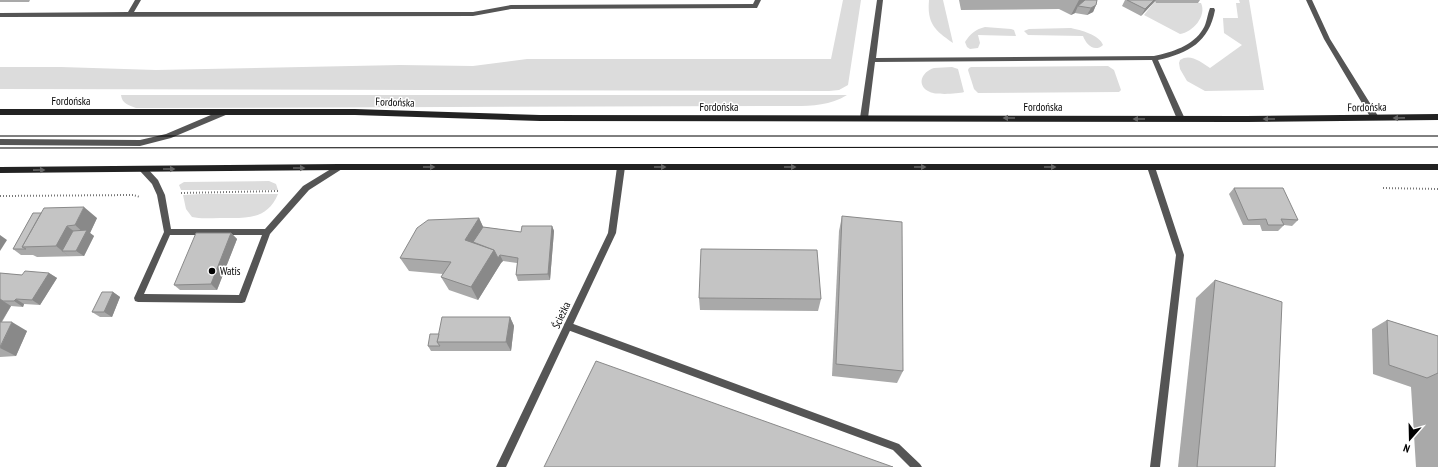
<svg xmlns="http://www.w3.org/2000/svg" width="1438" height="467" viewBox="0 0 1438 467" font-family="'PT Sans Narrow',sans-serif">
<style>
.green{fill:#dcdcdc}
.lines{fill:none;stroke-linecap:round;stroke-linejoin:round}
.path{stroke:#777;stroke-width:2;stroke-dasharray:1 2;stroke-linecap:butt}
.lane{fill:#555;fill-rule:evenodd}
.street{fill:#555;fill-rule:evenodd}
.secondary{fill:#222;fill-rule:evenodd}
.tram{stroke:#000;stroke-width:1}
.wall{fill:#a9a9a9}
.shaded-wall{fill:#898989}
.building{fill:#c4c4c4;stroke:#898989}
.oneway{fill:#646464}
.poi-dot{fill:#000;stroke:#fff;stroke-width:1.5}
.labels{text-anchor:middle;stroke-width:3;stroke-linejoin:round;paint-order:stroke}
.street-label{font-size:11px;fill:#000;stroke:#fff}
.poi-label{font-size:11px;fill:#000;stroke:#fff;text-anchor:start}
</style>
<rect width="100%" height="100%" fill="#fff"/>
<g class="green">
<polygon points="843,0 861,0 848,85 839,90 829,91 0,89 0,67 61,67 156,70 400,65 473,66 527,59 831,59"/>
<path d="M929 0H943L953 43C934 30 927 23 929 0Z"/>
<path d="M1239 0H1249L1264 90 1205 91 1187 81 1180 69 1179 63 1180 60C1190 53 1201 62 1210 68L1242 45 1224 33 1223 18H1238L1236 3H1240Z"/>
<path d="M1155 1 1156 3H1201C1207 16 1193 32 1180 34L1144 15Z"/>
<path d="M985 27 1011 29 1014 30 1016 36 978 35 980 43 978 48 970 49 967 47 965 42C970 34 976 29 985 27Z"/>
<path d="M1071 28C1080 30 1100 35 1103 45 1094 53 1086 44 1083 36L1028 35 1024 31 1029 29Z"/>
<polygon points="1108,66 1114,70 1121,90 1119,92 978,93 974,89 968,70 969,68 971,67"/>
<path d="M934 68 952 67 958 69 964 92C958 94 935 95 930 92 916 86 921 72 934 68Z"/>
<path d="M121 95H847C828 107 806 106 786 106L136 108C129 105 122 104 121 95Z"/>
<polygon points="269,181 276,184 278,190 181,190 179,185 184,182"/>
<path d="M203 194H278C267 221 244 218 220 218 211 218 200 219 192 217L186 209 183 195Z"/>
</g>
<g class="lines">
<g class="path">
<polyline points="1383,188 1438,189"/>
<polyline points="181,193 278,191"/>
<polyline points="0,196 133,195 140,197"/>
</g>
<g class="lane">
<polygon points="135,0 141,0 134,12 473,12 511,5 753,4 755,0 761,0 757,8 755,8 511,9 473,16 0,17 0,13 128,12"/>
<path d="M877 0H883L876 58 1154 56C1172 52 1193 46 1203 29 1207 23 1207 15 1210 8H1214L1215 10C1209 42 1189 53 1158 60L1185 119 1184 121H1178L1177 119 1152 60 875 62 868 118 864 121 860 118Z"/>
<polygon points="1306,0 1312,0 1330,39 1378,116 1379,118 1378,120 1372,120 1324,39"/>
<polygon points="225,109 228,110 229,112 228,114 171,138 140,146 0,145 0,139 140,140 166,134"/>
<path d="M339 164 342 165 343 167 342 169 309 190 270 234 245 302 242 303 138 302 135 301 134 298 164 232 157 195 152 184 140 171 139 169 140 167H146L158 180 165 195 171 229H265L303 186ZM170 235H262L239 295 144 294Z"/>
<polygon points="1151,164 1155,167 1184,255 1160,467 1150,467 1176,255 1147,167"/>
<polygon points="568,322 899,444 920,464 922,467 910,467 893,450 565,329 564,326 565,323"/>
</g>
<polygon class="street" points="621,164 625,167 616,233 506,467 496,467 608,233 617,167"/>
<g class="secondary">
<polygon points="0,109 355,109 540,115 1246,116 1438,114 1438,120 1246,122 540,121 355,115 0,115"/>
<polygon points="339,164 1438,164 1438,170 339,170 0,173 0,167"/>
</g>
<g class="tram">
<polyline points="0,136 1438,136"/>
<polyline points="0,148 1438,147"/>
</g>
</g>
<g class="wall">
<polygon points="0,0 119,0 30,0 29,2 0,2"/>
<polygon points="959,0 1097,0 1096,5 1093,12 1087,15 1075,13 1071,15 1059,9 961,10"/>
<polygon points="1125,0 1200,0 1198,3 1156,3 1155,1 1141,16 1122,6"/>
<polygon points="1234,188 1298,220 1292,226 1284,225 1278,231 1262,231 1260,225 1243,225 1229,194"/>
<polygon points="33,213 97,218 90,233 94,236 84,256 37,257 33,255 21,255 13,249"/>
<polygon points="842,216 903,371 897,383 832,376 839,231"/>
<polygon points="479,218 483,227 521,232 552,226 554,231 550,280 518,281 516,275 517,263 503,261 501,263 478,300 449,290 441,277 443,274 409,271 400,258"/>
<polygon points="231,233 237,239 217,290 180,290 174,285"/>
<polygon points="0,273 22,275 49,273 57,278 40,305 24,304 23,307 11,306 2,322 27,331 16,356 0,357"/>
<polygon points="1215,280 1275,467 1178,467 1196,298"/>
<polygon points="113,292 120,297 112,317 100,317 92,312"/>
<polygon points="699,298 821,299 818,311 700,310"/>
<polygon points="510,317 514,326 511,351 431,351 428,346 439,334"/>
<polygon points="1387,320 1438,336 1438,467 1416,467 1411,387 1373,374 1372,329"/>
</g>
<g class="shaded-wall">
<polygon points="1079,0 1090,0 1078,6 1075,13 1071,15"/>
<polygon points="1154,0 1156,0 1141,16 1145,9"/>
<polygon points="1096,5 1093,12 1087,15 1091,8"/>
<polygon points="84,207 97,218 90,233 94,236 84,256 76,251 85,234 75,225"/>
<polygon points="479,218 486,233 469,248 465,240"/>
<polygon points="67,226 80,236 62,251 70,257 56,246"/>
<polygon points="552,226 554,231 550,280 548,274"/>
<polygon points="231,233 237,239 217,290 211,284"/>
<polygon points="0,235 7,240 0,251"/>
<polygon points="494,250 500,255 503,261 501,263 478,300 471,287"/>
<polygon points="49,273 57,278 40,305 32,300"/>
<polygon points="113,292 120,297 112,317 104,312"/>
<polygon points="0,299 11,306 0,324"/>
<polygon points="16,299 24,304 23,307 14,301"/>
<polygon points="510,317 514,326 511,351 506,342"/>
<polygon points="12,322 27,331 16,356 0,348"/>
</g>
<g class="building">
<polygon points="1085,0 1097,0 1096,5 1091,8 1078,6"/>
<polygon points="1127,0 1154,0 1145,9"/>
<polygon points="1234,188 1283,188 1298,220 1281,219 1284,225 1268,225 1266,219 1248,220"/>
<polygon points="84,207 75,225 67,226 56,246 22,247 44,208"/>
<polygon points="33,213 41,213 22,247 26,249 13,249"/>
<polygon points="842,216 902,222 903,371 836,364"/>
<polygon points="479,218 465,240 494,250 471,287 441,277 451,262 400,258 417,228 428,220"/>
<polygon points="522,226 552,226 548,274 516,275 518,258 500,255 498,258 494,250 473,242 483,227 521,232"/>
<polygon points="87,230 76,251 62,251 73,231"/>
<polygon points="196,233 231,233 211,284 174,285"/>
<polygon points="701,249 817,250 821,299 699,298"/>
<polygon points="25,271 49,273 32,300 16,299 14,301 3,301 0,299 0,273 22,275"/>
<polygon points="1215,280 1282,302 1275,467 1197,467"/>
<polygon points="102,292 113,292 104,312 92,312"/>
<polygon points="442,317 510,317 506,342 437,342"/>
<polygon points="1387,320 1438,336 1438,373 1427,378 1389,365"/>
<polygon points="0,322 12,322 0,347"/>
<polygon points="430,334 439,334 437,342 440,346 428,346"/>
<polygon points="596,361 893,467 544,467"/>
</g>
<defs><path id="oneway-solid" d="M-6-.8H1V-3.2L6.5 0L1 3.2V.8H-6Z"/></defs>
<g class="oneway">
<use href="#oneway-solid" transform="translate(1009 118) rotate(-180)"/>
<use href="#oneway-solid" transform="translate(1399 118) rotate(179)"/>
<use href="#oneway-solid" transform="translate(1139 119) rotate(-180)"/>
<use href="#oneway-solid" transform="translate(1269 119) rotate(180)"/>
<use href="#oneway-solid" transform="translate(429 167)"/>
<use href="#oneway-solid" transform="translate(660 167)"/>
<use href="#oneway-solid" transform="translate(790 167)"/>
<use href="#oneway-solid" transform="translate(920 167)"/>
<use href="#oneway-solid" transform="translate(1050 167)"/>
<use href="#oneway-solid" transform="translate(299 168)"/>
<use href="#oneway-solid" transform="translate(169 169)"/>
<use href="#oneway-solid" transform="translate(39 170) rotate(-1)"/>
</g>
<circle class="poi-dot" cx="212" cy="271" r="4"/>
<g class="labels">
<g class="street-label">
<text x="71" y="105">Fordońska</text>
<text transform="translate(395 102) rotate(2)" y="4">Fordońska</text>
<text x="719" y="111">Fordońska</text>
<text x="1043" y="111">Fordońska</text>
<text transform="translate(1367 107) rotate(-1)" y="4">Fordońska</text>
<text transform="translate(561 315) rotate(-65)" y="4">Ścieżka</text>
</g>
<g class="poi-label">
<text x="220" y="275">Watis</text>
</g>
</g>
<g transform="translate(1410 439) rotate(200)" stroke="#ffffff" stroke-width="3" paint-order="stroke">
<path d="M0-3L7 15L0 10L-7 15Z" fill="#000000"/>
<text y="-6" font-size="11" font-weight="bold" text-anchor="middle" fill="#000000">N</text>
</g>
</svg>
